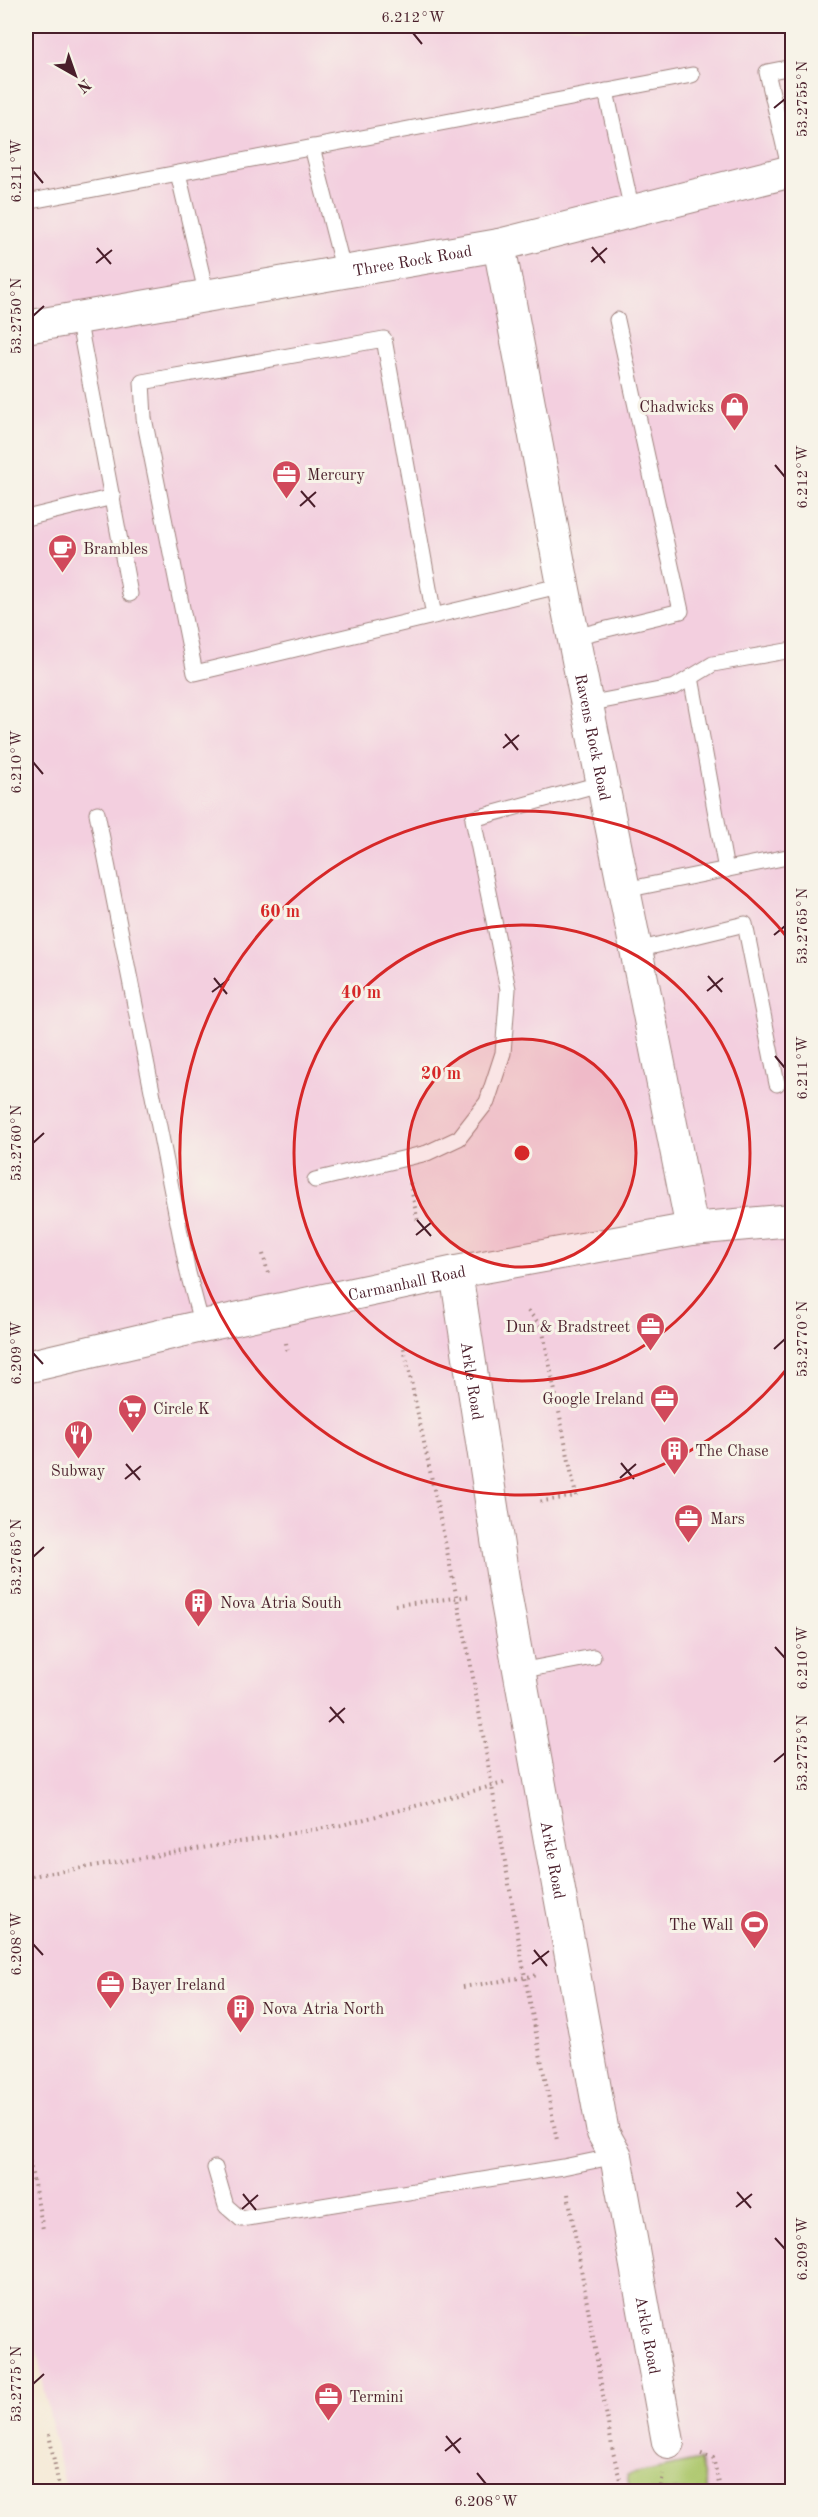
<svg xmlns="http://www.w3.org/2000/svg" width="818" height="2517" viewBox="0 0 818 2517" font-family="'Old Standard TT',serif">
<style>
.built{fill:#f3cfdf}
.green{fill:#aec86e;stroke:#7c744c;stroke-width:1.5}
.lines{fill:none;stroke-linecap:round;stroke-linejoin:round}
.service-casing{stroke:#9f837e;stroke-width:17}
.minor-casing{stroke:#9f837e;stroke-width:34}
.path{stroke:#9f837e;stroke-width:4;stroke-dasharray:1.5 4.5;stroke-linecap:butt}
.service{stroke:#fff;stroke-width:15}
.minor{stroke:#fff;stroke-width:32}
.ticks{fill:none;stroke:#4a1f2b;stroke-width:2}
.ring{fill:none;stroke:#d62828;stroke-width:3}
.labels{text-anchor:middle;stroke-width:6;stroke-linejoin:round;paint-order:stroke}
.street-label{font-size:16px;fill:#4a1f2b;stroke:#f7f3e8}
.poi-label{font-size:16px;fill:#4a1f2b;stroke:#f7f3e8;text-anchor:start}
.centre{fill:#d62828;stroke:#f7f3e8;stroke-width:3}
.ring-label{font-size:18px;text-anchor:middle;font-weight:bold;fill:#d62828;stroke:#f7f3e8;stroke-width:6;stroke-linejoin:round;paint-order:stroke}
.neatline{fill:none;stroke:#4a1f2b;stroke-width:2}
.ticks-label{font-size:15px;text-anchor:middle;fill:#4a1f2b}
</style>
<rect width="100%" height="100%" fill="#f7f3e8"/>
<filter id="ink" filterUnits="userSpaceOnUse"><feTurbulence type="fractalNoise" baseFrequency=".0167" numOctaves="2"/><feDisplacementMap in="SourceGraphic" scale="12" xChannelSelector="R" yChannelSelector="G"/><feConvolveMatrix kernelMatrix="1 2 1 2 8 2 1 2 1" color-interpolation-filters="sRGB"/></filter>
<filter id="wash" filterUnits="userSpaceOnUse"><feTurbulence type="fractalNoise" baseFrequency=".008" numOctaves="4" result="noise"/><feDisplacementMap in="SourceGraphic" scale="24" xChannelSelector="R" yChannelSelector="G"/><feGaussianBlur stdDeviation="1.35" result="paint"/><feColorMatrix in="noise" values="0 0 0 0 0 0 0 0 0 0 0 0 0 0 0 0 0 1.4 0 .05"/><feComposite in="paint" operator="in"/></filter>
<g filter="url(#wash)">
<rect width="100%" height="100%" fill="#f4e7d1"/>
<polygon class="built" points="26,26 792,26 792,2491 65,2491 26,2298"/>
<polygon class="green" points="700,2460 707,2491 630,2491 627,2475"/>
</g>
<g filter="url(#ink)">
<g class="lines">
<defs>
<g id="service">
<polyline points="606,91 632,211"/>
<polyline points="312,147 344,272"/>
<polyline points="790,171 767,72 792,67"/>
<polyline points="178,173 207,296"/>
<polyline points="26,202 692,75"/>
<polyline points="78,318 130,594"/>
<polyline points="26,518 113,497"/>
<polyline points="434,616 384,339 142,382 144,418 195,673 563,585"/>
<polyline points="574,637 681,611 617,320"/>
<polyline points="691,677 726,870"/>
<polyline points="587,704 675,687 713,664 792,650"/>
<polyline points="97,813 188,1273 202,1326"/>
<polyline points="625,890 792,856"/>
<polyline points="637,950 745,924 777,1084"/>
<polyline points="315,1180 427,1153 459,1138 487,1102 503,1053 508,989 473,819 603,783"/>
<polyline points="519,1671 593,1657"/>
<polyline points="215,2168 226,2206 241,2219 563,2167 616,2156"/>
</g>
<g id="minor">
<path id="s1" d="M499 245 563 585 692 1229"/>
<path id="s2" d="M26 327 499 245 792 171"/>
<path id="s3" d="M456 1272 505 1592 603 2133 616 2156 668 2442"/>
<path id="s4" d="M26 1367 202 1326 456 1272 692 1229 792 1220"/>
</g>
</defs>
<use href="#service" class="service-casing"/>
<use href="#minor" class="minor-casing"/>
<g class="path">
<polyline points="410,1183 418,1222"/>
<polyline points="263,1254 269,1277"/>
<polyline points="528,1311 542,1327 576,1496 537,1502"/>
<polyline points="286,1343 288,1354"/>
<polyline points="404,1348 470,1660 525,1977 557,2140"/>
<polyline points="395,1605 472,1596"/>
<polyline points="26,1877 342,1825 504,1783"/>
<polyline points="463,1987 539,1975"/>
<polyline points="26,2144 43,2229"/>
<polyline points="568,2194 613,2452 623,2492"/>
<polyline points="49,2434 60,2492"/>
<polyline points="701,2454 713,2458 721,2492"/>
<polyline points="660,2492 663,2474"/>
</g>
<use href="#service" class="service"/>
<use href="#minor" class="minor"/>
</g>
</g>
<path class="ticks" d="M413 33 422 44M774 108 785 99M33 171 43 183M592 247 605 263M97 248 111 264M591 262 607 248M96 263 112 250M33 316 44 306M775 465 785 477M301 491 315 507M300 506 316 492M505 734 518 750M503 748 519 735M33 762 43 774M774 935 785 926M708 976 722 992M214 978 227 994M707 991 723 978M212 992 229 979M775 1056 785 1068M33 1143 44 1133M417 1220 431 1236M416 1235 432 1222M774 1349 785 1339M33 1353 43 1364M621 1463 634 1479M126 1464 140 1480M620 1478 636 1464M125 1479 141 1466M33 1557 44 1547M775 1647 785 1658M330 1707 344 1723M329 1722 345 1708M774 1762 785 1753M33 1944 43 1955M534 1950 547 1966M532 1964 549 1951M737 2192 751 2208M243 2194 256 2210M736 2207 752 2194M242 2209 258 2195M775 2238 785 2249M33 2384 44 2374M446 2436 460 2453M445 2451 461 2438M477 2473 486 2484"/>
<circle cx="522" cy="1153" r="114" fill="#d62828" fill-opacity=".12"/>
<g class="ring">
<circle cx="522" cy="1153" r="114"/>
<circle cx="522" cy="1153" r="228"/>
<path d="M791 1364A342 342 0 1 1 791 942"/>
</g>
<defs>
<symbol id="shop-pin" viewBox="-11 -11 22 30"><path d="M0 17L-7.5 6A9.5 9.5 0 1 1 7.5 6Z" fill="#d1495b" stroke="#f7f3e8"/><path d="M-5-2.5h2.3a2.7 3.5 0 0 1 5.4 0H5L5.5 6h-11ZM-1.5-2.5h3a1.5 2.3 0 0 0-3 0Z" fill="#fff"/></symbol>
<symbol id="office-pin" viewBox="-11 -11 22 30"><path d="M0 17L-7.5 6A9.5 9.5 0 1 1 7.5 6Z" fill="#d1495b" stroke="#f7f3e8"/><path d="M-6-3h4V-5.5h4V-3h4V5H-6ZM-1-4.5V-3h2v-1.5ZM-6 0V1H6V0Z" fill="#fff"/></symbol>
<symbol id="cafe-pin" viewBox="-11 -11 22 30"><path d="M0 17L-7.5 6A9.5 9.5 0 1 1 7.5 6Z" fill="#d1495b" stroke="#f7f3e8"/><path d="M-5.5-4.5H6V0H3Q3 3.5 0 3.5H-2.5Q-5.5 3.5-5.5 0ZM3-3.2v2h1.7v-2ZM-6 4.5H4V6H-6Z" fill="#fff"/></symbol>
<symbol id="supermarket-pin" viewBox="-11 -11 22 30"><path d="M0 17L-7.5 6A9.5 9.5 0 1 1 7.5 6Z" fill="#d1495b" stroke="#f7f3e8"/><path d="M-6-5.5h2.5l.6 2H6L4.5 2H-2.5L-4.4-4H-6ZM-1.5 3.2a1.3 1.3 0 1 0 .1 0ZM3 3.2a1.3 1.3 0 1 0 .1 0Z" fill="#fff"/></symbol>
<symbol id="restaurant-pin" viewBox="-11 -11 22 30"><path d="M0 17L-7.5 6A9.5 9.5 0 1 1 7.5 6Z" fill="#d1495b" stroke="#f7f3e8"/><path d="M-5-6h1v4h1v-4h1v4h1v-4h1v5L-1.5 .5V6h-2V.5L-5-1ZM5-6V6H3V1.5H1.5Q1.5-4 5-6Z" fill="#fff"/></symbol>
<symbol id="building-pin" viewBox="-11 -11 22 30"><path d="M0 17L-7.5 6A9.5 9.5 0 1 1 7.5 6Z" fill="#d1495b" stroke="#f7f3e8"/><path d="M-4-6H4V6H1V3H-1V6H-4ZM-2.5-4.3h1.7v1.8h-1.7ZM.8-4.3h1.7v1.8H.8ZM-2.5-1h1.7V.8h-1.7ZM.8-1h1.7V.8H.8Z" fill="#fff"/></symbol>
<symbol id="stadium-pin" viewBox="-11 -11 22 30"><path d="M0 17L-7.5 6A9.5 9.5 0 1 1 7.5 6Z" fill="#d1495b" stroke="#f7f3e8"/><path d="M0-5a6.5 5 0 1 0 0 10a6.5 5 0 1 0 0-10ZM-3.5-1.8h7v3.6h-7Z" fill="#fff"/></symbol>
</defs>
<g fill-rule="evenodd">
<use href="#shop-pin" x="718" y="390" width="33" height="45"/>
<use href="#office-pin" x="270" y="458" width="33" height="45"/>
<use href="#cafe-pin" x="46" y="532" width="33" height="45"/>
<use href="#office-pin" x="634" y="1310" width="33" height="45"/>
<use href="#office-pin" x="648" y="1382" width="33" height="45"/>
<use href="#supermarket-pin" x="116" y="1392" width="33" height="45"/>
<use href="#restaurant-pin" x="62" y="1418" width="33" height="45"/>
<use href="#building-pin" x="658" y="1434" width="33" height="45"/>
<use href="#office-pin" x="672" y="1502" width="33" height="45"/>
<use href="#building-pin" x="182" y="1586" width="33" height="45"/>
<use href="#stadium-pin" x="738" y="1908" width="33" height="45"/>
<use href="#office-pin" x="94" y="1968" width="33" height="45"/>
<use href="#building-pin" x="224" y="1992" width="33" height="45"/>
<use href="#office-pin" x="312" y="2380" width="33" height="45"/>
</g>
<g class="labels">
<g class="street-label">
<text dy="6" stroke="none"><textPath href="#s2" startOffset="392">Three Rock Road</textPath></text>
<text dy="6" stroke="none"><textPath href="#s1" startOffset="501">Ravens Rock Road</textPath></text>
<text dy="6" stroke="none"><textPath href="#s4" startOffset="390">Carmanhall Road</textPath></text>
<text dy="6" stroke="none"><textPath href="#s3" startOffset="110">Arkle Road</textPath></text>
<text dy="6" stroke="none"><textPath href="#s3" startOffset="596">Arkle Road</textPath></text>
<text dy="6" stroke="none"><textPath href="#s3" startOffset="1082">Arkle Road</textPath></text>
</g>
<g class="poi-label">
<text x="714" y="412" text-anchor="end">Chadwicks</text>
<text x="307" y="480">Mercury</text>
<text x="83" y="554">Brambles</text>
<text x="630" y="1332" text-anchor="end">Dun &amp; Bradstreet</text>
<text x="644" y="1404" text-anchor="end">Google Ireland</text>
<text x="153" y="1414">Circle K</text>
<text x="695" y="1456">The Chase</text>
<text x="78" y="1476" text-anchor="middle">Subway</text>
<text x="710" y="1524">Mars</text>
<text x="220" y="1608">Nova Atria South</text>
<text x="733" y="1930" text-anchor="end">The Wall</text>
<text x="131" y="1990">Bayer Ireland</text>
<text x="262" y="2014">Nova Atria North</text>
<text x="349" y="2402">Termini</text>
</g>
</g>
<circle cx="522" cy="1153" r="9" class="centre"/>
<g class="ring-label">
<text x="280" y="917">60 m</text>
<text x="361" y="998">40 m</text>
<text x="441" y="1079">20 m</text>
</g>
<rect width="818" height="2517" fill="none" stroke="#f7f3e8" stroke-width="66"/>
<g transform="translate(75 75) rotate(140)" stroke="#f7f3e8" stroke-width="4.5" paint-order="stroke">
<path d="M0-4.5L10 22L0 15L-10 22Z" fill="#4a1f2b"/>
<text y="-9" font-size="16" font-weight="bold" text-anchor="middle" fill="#4a1f2b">N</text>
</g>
<rect x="33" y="33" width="752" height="2451" class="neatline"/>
<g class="ticks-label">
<text x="413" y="22">6.212°W</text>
<text transform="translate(802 99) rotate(-90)" y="5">53.2755°N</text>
<text transform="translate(16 171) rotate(-90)" y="5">6.211°W</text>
<text transform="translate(16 316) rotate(-90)" y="5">53.2750°N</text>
<text transform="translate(802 477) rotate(-90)" y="5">6.212°W</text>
<text transform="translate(16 762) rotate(-90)" y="5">6.210°W</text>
<text transform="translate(802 926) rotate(-90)" y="5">53.2765°N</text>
<text transform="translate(802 1068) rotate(-90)" y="5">6.211°W</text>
<text transform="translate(16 1143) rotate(-90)" y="5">53.2760°N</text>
<text transform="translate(802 1339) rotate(-90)" y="5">53.2770°N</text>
<text transform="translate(16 1353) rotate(-90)" y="5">6.209°W</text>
<text transform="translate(16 1557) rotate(-90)" y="5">53.2765°N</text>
<text transform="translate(802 1658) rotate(-90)" y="5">6.210°W</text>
<text transform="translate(802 1753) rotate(-90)" y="5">53.2775°N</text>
<text transform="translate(16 1944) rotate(-90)" y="5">6.208°W</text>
<text transform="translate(802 2249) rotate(-90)" y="5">6.209°W</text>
<text transform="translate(16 2384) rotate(-90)" y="5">53.2775°N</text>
<text x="486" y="2506">6.208°W</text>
</g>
</svg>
